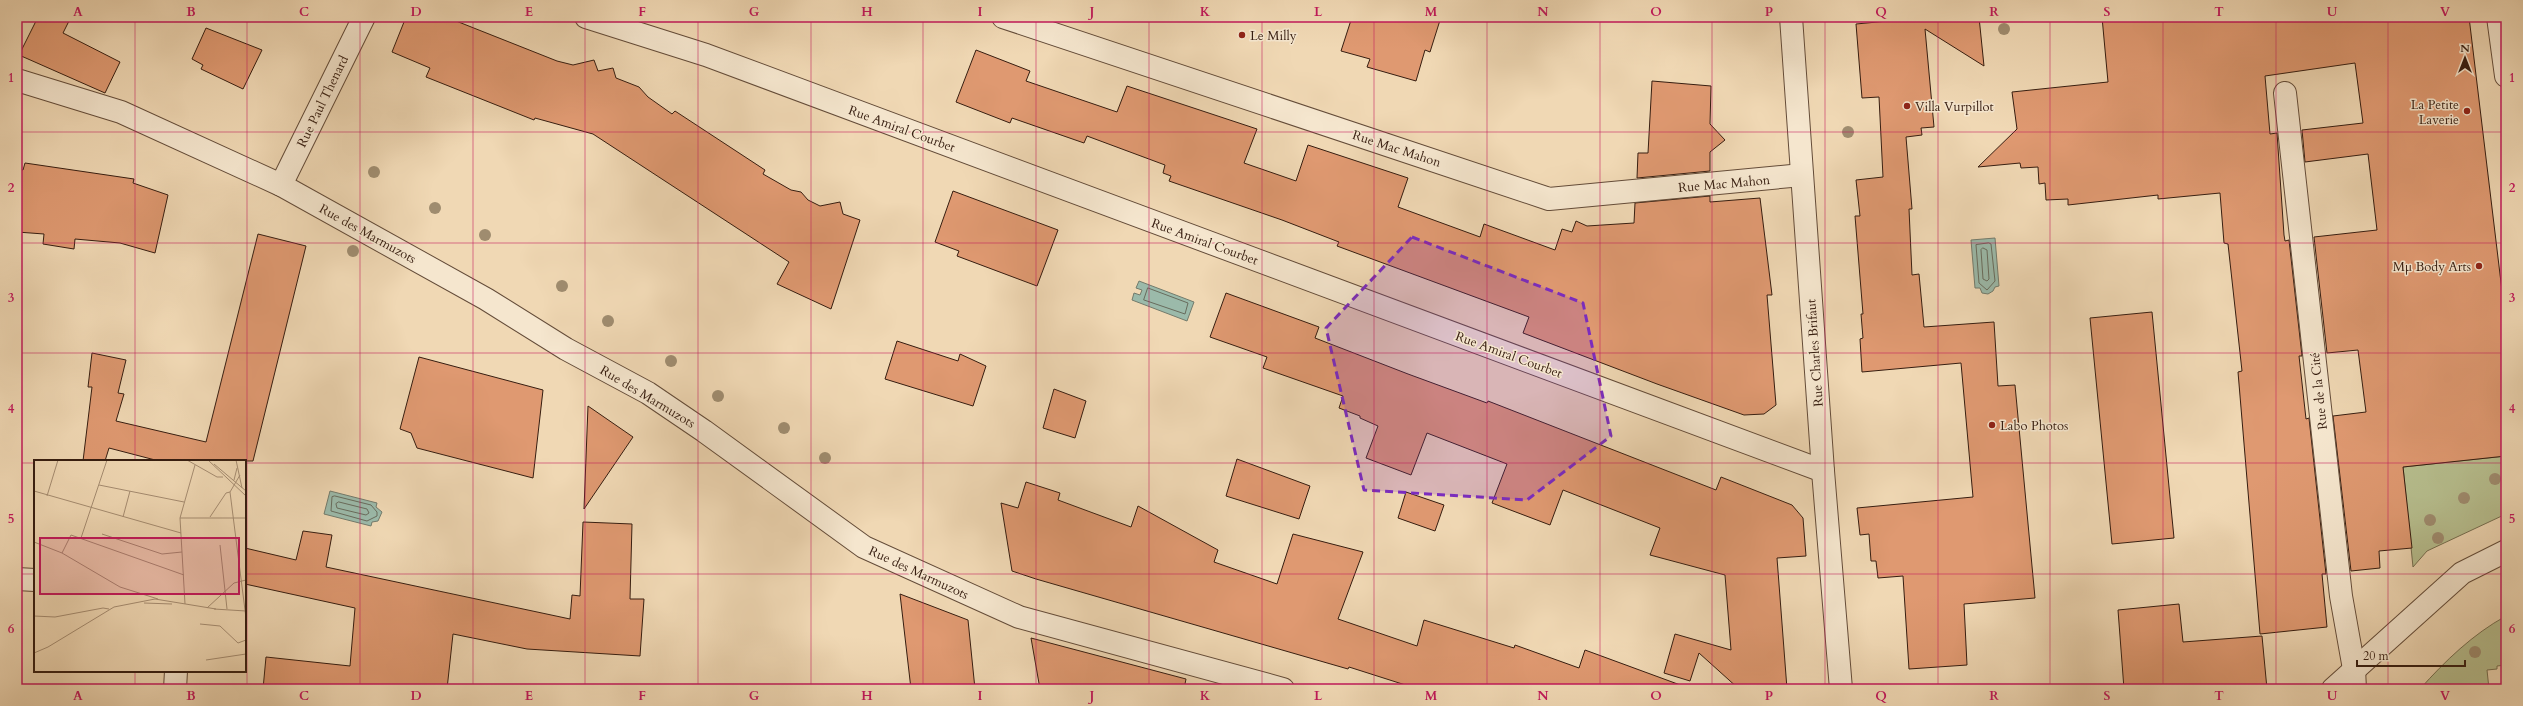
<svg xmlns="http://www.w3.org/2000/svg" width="2523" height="706" viewBox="0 0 2523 706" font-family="Cardo,serif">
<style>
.green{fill:#b7bf8f;stroke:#766e50}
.water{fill:#9bbaaa;stroke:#737b6c}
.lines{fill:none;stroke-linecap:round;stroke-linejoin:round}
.shore{stroke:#686c5d;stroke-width:1}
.building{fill:#df9971;stroke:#361d10}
.minor-casing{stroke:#644c39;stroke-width:24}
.minor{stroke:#f5e6ce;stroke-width:22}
.tree{fill:#9f8c6f}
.marked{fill:#7b2cbf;fill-opacity:0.2;stroke:#7b2cbf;stroke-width:3;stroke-dasharray:8 5;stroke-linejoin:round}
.grid{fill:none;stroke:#c2185b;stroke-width:1;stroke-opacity:0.55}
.poi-dot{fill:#8f2418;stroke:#f5e6ce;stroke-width:1.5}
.labels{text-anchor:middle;stroke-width:3;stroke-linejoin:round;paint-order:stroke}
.poi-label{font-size:13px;fill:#361d10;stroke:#f5e6ce;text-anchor:start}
.street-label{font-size:13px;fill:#361d10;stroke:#f5e6ce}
.inset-road{fill:none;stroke:#a68d72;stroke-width:1}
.view{fill:#c2185b;fill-opacity:0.15;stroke:#c2185b;stroke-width:2}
.inset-edge{fill:none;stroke:#361d10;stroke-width:2}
.neatline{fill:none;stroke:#c2185b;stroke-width:1.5}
.grid-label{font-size:13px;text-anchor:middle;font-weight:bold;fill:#c2185b}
</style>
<rect width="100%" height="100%" fill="#f0d8b4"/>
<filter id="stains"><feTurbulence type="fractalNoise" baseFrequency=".005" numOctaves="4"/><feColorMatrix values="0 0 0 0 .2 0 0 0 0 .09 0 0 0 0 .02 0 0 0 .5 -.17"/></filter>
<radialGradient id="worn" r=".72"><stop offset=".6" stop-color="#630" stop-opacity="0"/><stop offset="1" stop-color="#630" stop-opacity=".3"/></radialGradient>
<g class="green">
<polygon points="2506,456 2506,514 2427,551 2413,567 2403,467"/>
<path d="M2506 616V665L2497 666V669L2487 670 2489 689H2420C2445 661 2473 634 2506 616Z"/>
</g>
<g class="water">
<polygon points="1995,238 1999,286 1995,287 1993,291 1988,294 1982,293 1980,288 1975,288 1971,240"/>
<polygon points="1139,281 1194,302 1187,321 1132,300 1134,293 1140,295 1142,290 1136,288"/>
<polygon points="330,491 377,503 376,507 382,512 378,521 372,522 371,526 324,514"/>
</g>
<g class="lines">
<g class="shore">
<polygon points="1989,243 1991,244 1995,281 1987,290 1979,283 1976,245"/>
<polygon points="1983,248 1987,250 1989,279 1987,281 1983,279 1981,250"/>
<polygon points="1148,288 1188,303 1185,314 1144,300"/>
<polygon points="335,496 371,505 377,512 377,516 367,521 331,511 332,497"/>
<polygon points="339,502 367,509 369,513 366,515 337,508 336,504"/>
</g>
</g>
<g class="building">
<polygon points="38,17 71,17 63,33 120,62 105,93 19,55"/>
<polygon points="406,17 446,17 557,61 573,65 594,60 598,71 613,68 616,78 639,87 648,97 672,114 675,111 765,170 763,174 791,190 801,192 808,200 820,206 840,202 843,214 860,220 831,309 777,284 789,262 593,134 535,118 534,120 426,77 430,68 392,52"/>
<polygon points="1352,17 1441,17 1430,52 1425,50 1416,81 1367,67 1370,59 1341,51"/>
<polygon points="1906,17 1979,17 1984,66 1925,29 1934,127 1921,128 1922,135 1906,137 1912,209 1909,209 1912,275 1919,274 1924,327 1994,322 1998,386 2015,385 2035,598 1964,604 1967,665 1909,669 1903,576 1878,578 1876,561 1871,561 1869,534 1860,535 1857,508 1973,497 1961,363 1862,372 1860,339 1863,338 1861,314 1863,314 1855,216 1860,216 1856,180 1883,177 1879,97 1862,98 1856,24 1909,19"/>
<polygon points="2102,17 2469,17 2506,324 2506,456 2403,467 2412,548 2379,551 2380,568 2351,571 2333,416 2366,412 2358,350 2327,353 2314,237 2377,230 2368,154 2305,162 2302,130 2363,123 2355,63 2265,76 2270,134 2277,133 2284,235 2285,241 2289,240 2302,356 2299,356 2306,419 2309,418 2326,574 2322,574 2327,627 2260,634 2238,372 2242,371 2228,244 2224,243 2220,193 2158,199 2158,195 2068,205 2068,199 2046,200 2045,183 2039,184 2038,167 2021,168 2020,163 1978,167 2017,129 2012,92 2108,82"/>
<polygon points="206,28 262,50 243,89 201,69 203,65 192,59"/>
<polygon points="976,50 1030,71 1026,81 1117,112 1127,86 1257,129 1244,163 1296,181 1308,145 1408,178 1398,207 1480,237 1484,224 1555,250 1562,229 1572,232 1576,221 1587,226 1634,223 1635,203 1710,196 1710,202 1760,198 1772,295 1767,295 1776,405 1764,414 1744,415 1657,384 1523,333 1529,317 1337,246 1339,242 1282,220 1169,181 1171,176 1163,173 1165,165 1087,136 1084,143 1012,118 1010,123 956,102"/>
<polygon points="1652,81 1711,86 1710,124 1725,140 1710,152 1710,171 1637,178 1638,153 1648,153"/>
<polygon points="25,163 134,179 133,183 168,195 155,253 120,243 75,239 74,249 43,244 44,234 17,232 17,169 23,170"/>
<polygon points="953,191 1058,230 1037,286 957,256 959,251 935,242"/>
<polygon points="258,234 306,246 253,461 159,461 109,448 105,461 83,461 92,387 88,387 92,353 126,360 118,393 124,394 116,421 206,442"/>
<polygon points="1226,293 1319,327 1315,338 1408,374 1487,403 1488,401 1716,490 1721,477 1792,505 1803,518 1806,556 1777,558 1787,689 1739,689 1699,653 1690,681 1664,673 1675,634 1731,650 1725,575 1650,555 1660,528 1563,490 1550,525 1492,503 1507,464 1427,433 1411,475 1366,458 1378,426 1360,418 1360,416 1339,408 1343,396 1263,368 1267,357 1210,337"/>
<polygon points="2152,312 2174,538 2112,544 2090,318"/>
<polygon points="897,341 958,361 960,354 986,366 973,406 885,379"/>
<polygon points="419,357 543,390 533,478 417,448 411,433 400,429"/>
<polygon points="1054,389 1086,401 1075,438 1043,428"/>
<polygon points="588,406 633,437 584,509"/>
<polygon points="1237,459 1310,486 1299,519 1226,496"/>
<polygon points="1026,482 1060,493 1058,500 1131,527 1138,506 1218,550 1214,562 1277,584 1293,534 1363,552 1338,619 1417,646 1424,620 1514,648 1515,645 1579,668 1585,650 1683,686 1683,689 1418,689 1349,667 1348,669 1036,579 1012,571 1001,503 1018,508"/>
<polygon points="1406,492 1444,505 1435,531 1398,518"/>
<polygon points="583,522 632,524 630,599 644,599 640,656 527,649 453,634 447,689 263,689 266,657 350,666 355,608 245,584 245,548 296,560 303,531 332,535 326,567 570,619 572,595 580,596"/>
<polygon points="900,594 968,620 975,689 911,689"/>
<polygon points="2179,604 2183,642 2262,636 2267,689 2124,689 2118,610"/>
<polygon points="1031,638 1186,679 1184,689 1040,689"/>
</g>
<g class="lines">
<defs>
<g id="minor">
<polyline points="586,17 706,55 1823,471"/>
<polyline points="1003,17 1549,199 1802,175"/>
<polyline points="1791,17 1823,471 1841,689"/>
<polyline points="2498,17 2506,76"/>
<polyline points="17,80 121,112 281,185 486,299 566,349 648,393 704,431 864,547 1019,617 1283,689"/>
<polyline points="2285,93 2341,596 2354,669 2355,689"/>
<polyline points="281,185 364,17"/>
<polyline points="17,579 35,580"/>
<polyline points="175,689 176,671"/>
<polyline points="2333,689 2462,573 2506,551"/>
</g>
</defs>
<use href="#minor" class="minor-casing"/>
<use href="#minor" class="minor"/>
</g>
<g class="tree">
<circle cx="2004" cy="29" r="6"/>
<circle cx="1848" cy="132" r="6"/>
<circle cx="374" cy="172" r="6"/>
<circle cx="435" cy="208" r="6"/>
<circle cx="485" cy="235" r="6"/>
<circle cx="353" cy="251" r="6"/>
<circle cx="562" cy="286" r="6"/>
<circle cx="608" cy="321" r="6"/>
<circle cx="671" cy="361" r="6"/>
<circle cx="718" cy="396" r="6"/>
<circle cx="784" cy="428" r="6"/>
<circle cx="825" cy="458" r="6"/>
<circle cx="2495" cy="479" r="6"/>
<circle cx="2464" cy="498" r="6"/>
<circle cx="2430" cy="520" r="6"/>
<circle cx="2438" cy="538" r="6"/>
<circle cx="2475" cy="652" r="6"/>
</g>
<path class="marked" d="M1412 237 1583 303 1611 436 1527 500 1364 490 1326 328Z"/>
<path class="grid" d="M135 17V461M247 17V689M360 17V689M473 17V689M585 17V689M698 17V689M811 17V689M923 17V689M1036 17V689M1149 17V689M1262 17V689M1374 17V689M1487 17V689M1600 17V689M1712 17V689M1825 17V689M1938 17V689M2050 17V689M2163 17V689M2276 17V689M2388 17V689M17 132H2506M17 243H2506M17 353H2506M17 463H35M245 463H2506M17 574H35M245 574H2506M135 671V689"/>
<g class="poi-dot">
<circle cx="1242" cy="35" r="4"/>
<circle cx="1907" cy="106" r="4"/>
<circle cx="2467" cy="111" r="4"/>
<circle cx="2479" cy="266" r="4"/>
<circle cx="1992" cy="425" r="4"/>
</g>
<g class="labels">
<g class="poi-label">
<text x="1250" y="40">Le Milly</text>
<text x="2459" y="109" text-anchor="end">La Petite<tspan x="2459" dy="15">Laverie</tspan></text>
<text x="1915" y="111">Villa Vurpillot</text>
<text x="2471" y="271" text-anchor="end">Mμ Body Arts</text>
<text x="2000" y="430">Labo Photos</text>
</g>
<g class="street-label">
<text transform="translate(322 101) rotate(-64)" y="5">Rue Paul Thenard</text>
<text transform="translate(902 128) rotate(20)" y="5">Rue Amiral Courbet</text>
<text transform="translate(1397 148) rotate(18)" y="5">Rue Mac Mahon</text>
<text transform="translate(1724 183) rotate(-5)" y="5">Rue Mac Mahon</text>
<text transform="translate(368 233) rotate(29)" y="5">Rue des Marmuzots</text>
<text transform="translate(1205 241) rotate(20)" y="5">Rue Amiral Courbet</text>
<text transform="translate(1814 353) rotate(-94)" y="5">Rue Charles Brifaut</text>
<text transform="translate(1509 354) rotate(20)" y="5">Rue Amiral Courbet</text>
<text transform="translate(2318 391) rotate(-96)" y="5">Rue de la Cité</text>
<text transform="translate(648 396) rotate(31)" y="5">Rue des Marmuzots</text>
<text transform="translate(919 572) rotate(25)" y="5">Rue des Marmuzots</text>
</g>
</g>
<g transform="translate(34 460)">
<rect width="212" height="212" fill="#f0d8b4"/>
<path class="inset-road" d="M153 0 183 17H189M174 0 212 36M202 0 208 28M180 4 212 31M206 15 196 32 212 158M200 20 203 8M65 25 150 42M0 31 147 73M13 36 24 0M89 57 96 31M176 57 192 33 196 32M146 58H212M68 74 128 94 148 92M47 78 73 0M0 82 28 93 86 127 124 139M186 85 193 149M28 93 37 75 150 115M110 143 138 144M151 144 146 58 161 5M173 148 200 123 212 120M180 149 212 151M0 156 21 157 69 148 75 149M166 164 186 166 204 183 212 180M0 193 14 187 80 147 121 139 182 149M172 200 212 194"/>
<path class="view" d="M6 78H205V134H6Z"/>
<rect width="212" height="212" class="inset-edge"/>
</g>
<rect width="2523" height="706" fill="none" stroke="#f0d8b4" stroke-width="44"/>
<g transform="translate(2465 58)" stroke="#f5e6ce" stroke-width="3" paint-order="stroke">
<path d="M0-3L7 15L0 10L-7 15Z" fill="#361d10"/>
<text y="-6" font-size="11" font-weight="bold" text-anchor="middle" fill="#361d10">N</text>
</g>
<path d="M2357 660v6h108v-6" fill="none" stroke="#361d10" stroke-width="2"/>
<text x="2363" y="660" font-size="12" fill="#361d10" stroke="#f5e6ce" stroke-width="3" paint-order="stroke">20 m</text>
<rect x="22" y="22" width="2479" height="662" class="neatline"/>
<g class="grid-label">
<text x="78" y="16">A</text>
<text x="191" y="16">B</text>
<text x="304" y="16">C</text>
<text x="416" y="16">D</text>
<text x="529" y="16">E</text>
<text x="642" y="16">F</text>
<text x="754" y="16">G</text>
<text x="867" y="16">H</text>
<text x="980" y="16">I</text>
<text x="1092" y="16">J</text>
<text x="1205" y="16">K</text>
<text x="1318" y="16">L</text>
<text x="1431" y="16">M</text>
<text x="1543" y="16">N</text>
<text x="1656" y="16">O</text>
<text x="1769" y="16">P</text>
<text x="1881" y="16">Q</text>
<text x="1994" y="16">R</text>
<text x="2107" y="16">S</text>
<text x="2219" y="16">T</text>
<text x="2332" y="16">U</text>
<text x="2445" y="16">V</text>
<text x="11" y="82">1</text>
<text x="2512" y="82">1</text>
<text x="11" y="192">2</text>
<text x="2512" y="192">2</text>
<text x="11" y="302">3</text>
<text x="2512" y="302">3</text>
<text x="11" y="413">4</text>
<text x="2512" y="413">4</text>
<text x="11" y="523">5</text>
<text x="2512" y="523">5</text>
<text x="11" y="633">6</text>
<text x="2512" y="633">6</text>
<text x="78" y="700">A</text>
<text x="191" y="700">B</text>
<text x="304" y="700">C</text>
<text x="416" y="700">D</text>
<text x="529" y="700">E</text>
<text x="642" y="700">F</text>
<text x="754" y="700">G</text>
<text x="867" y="700">H</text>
<text x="980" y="700">I</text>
<text x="1092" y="700">J</text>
<text x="1205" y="700">K</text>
<text x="1318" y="700">L</text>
<text x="1431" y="700">M</text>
<text x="1543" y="700">N</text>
<text x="1656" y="700">O</text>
<text x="1769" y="700">P</text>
<text x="1881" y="700">Q</text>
<text x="1994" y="700">R</text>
<text x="2107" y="700">S</text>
<text x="2219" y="700">T</text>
<text x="2332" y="700">U</text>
<text x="2445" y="700">V</text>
</g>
<rect width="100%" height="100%" filter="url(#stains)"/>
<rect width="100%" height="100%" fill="url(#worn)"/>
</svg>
